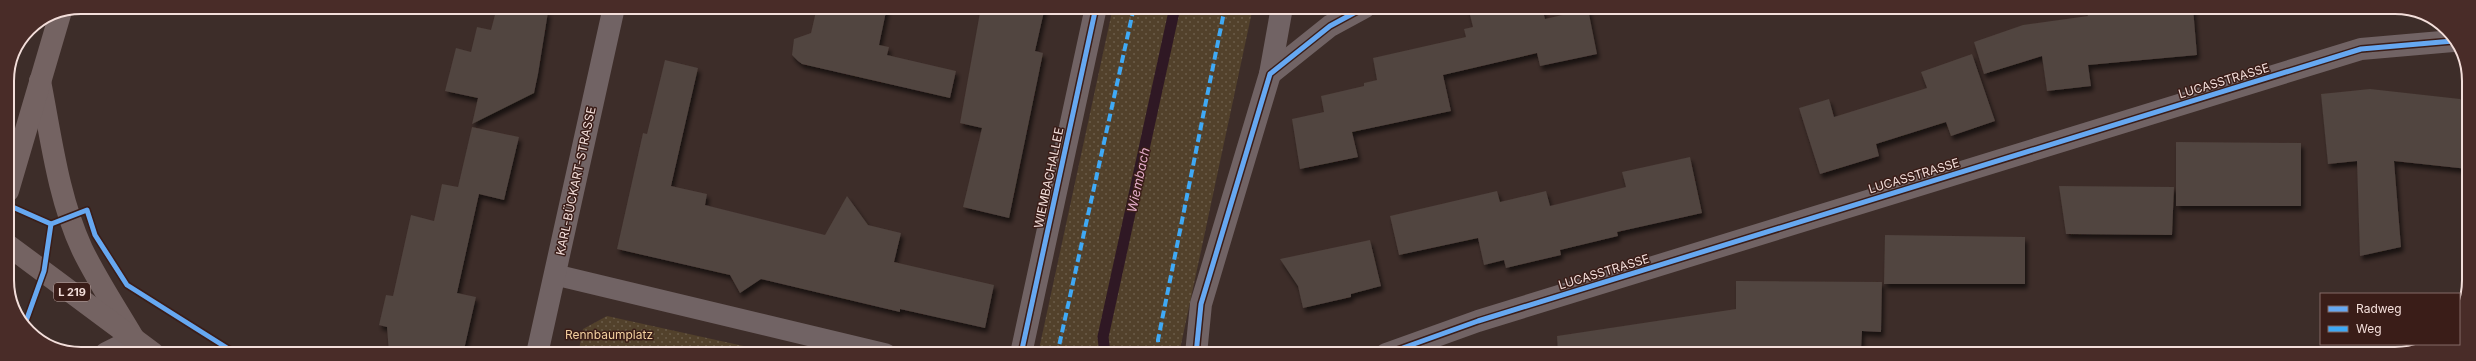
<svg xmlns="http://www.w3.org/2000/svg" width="2476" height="361" viewBox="0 0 2476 361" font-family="Inter,sans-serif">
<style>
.park{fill:url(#park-dots)}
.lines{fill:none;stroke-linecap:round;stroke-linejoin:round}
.stream{stroke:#2f1824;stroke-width:11}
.building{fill:#51443f;filter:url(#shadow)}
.service{stroke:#716364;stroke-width:21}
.minor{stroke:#716364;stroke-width:22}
.secondary{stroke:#746464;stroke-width:22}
.primary{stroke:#746362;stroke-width:22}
.quiet{stroke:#3fa9f5;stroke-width:4;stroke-dasharray:8 4;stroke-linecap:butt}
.cycleway-casing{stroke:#3a1d18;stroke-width:8}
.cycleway{stroke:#66a8f1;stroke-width:5}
.labels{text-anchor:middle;stroke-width:3;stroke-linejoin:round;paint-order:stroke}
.shield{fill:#3a1d18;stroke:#bca4a0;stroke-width:1}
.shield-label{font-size:11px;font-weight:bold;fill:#f3deda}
.street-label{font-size:12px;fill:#f3deda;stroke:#3a1d18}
.park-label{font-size:12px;fill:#f2cf9e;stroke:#3a1d18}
.water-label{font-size:13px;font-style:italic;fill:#e4adca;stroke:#3a1d18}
.rim{fill:none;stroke:#f3deda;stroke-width:2}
</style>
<defs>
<pattern id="park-dots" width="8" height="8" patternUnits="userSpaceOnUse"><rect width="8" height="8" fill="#52412b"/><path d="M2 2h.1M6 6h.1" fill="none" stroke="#6b5c49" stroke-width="1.8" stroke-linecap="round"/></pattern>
<filter id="shadow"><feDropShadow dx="2.5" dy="4.5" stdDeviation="2" flood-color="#0009"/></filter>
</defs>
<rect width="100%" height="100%" fill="#3d2d29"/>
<g class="park">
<polygon points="1113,7 1253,7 1179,354 1038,354"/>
<polygon points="607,316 780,354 578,354 583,329"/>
</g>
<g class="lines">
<polyline class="stream" points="1105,354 1103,337 1175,7"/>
</g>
<g class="building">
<polygon points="497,7 543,7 542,11 548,12 538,74 534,93 472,124 478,98 445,91 456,48 471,52 477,27 491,30"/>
<polygon points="817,7 887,7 879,45 889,47 887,55 956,71 950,98 802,64 798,61 792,55 794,39 811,33"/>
<polygon points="981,7 1045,7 1035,51 1043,53 1009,218 963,207 982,128 960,123"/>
<polygon points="1468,7 1542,7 1545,19 1588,9 1597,54 1540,66 1537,53 1443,75 1451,111 1352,132 1358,157 1300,169 1292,119 1324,112 1321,96 1364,86 1364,83 1377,80 1373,58 1466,37 1464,29 1473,27"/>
<polygon points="2085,8 2193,8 2197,55 2088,65 2091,86 2047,91 2042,56 1984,74 1974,42 2023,25 2088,16"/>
<polygon points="1972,54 1995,121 1951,136 1946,122 1876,144 1879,156 1820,174 1799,108 1829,99 1834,117 1927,88 1921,72"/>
<polygon points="665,60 698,68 671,186 707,194 705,205 825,235 847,196 868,225 901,233 894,262 994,285 985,328 900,309 900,312 761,279 740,293 730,275 617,249 643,133 647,134"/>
<polygon points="2370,89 2460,99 2468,106 2468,169 2394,161 2401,247 2360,256 2357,161 2328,164 2321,94"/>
<polygon points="472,127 519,137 504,200 479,194 457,293 476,297 463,354 389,353 387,327 379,325 386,295 393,296 411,215 434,221 442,184 458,187"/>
<polygon points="2176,142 2301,143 2301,206 2176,206"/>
<polygon points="1690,157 1702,213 1617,232 1618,236 1560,250 1561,255 1506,268 1504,260 1484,265 1478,238 1399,255 1390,216 1497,191 1500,202 1546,191 1550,206 1626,187 1622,172"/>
<polygon points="2059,186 2174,187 2172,235 2066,234"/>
<polygon points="1885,235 2025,237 2025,284 1884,284"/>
<polygon points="1370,240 1381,286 1351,294 1351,297 1303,308 1298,286 1280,259"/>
<polygon points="1736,281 1882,282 1881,332 1862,331 1861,350 1727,348 1728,354 1558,354 1557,336 1736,309"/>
</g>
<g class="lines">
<polyline class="service" points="556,275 886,354"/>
<g class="minor">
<polyline points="1270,74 1330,26 1365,7"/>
<polyline points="537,354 614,7"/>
<polyline points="1021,354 1096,7"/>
<polyline points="1196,354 1201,304 1270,74 1282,7"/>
<polyline points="1386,354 1478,321 2361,49 2453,41"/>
</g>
<polyline class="secondary" points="106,353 134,339"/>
<g class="primary">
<path d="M40 81C51 137 58 197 82 249 97 280 117 310 134 339"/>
<polyline points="8,191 61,11"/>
<polyline points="9,246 153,353"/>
</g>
<g class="quiet">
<polyline points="1053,354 1059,346 1134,7"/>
<polyline points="1159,354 1158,340 1225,7"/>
</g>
<defs>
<g id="cycleway">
<polyline points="8,205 51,224 87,210 95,235 127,285 235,353"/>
<polyline points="25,324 44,271 51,224"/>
<polyline points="1021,354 1096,7"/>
<polyline points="1196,354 1201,304 1270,74 1330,26 1365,7"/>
<polyline points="1386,354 1478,321 2361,49 2453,41"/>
</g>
</defs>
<use href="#cycleway" class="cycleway-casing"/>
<use href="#cycleway" class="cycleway"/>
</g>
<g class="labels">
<rect class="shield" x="54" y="283" width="36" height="18" rx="3"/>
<g class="shield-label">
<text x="72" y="296">L 219</text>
</g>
<g class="street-label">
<text transform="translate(2224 81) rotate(-17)" y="4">LUCASSTRASSE</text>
<text transform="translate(1914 176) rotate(-17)" y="4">LUCASSTRASSE</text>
<text transform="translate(1049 178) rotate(-78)" y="4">WIEMBACHALLEE</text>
<text transform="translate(576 181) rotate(-78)" y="4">KARL-BÜCKART-STRASSE</text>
<text transform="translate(1604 272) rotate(-17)" y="4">LUCASSTRASSE</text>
</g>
<g class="park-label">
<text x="609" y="339">Rennbaumplatz</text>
</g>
<g class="water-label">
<text transform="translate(1138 180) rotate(-78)" y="5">Wiembach</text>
</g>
</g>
<path d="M0 0H2476V361H0ZM81 14H2395A67 67 0 0 1 2462 81V280A67 67 0 0 1 2395 347H81A67 67 0 0 1 14 280V81A67 67 0 0 1 81 14Z" fill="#492c28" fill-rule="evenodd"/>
<path class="rim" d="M81 14H2395A67 67 0 0 1 2462 81V280A67 67 0 0 1 2395 347H81A67 67 0 0 1 14 280V81A67 67 0 0 1 81 14Z"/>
<rect x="2320" y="293" width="140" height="52" fill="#3a1d18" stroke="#846a66"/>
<rect x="2328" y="306" width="20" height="6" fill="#66a8f1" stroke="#846a66"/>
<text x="2356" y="313" font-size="12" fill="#f3deda">Radweg</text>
<rect x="2328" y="326" width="20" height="6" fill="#3fa9f5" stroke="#846a66"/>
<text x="2356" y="333" font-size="12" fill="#f3deda">Weg</text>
</svg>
